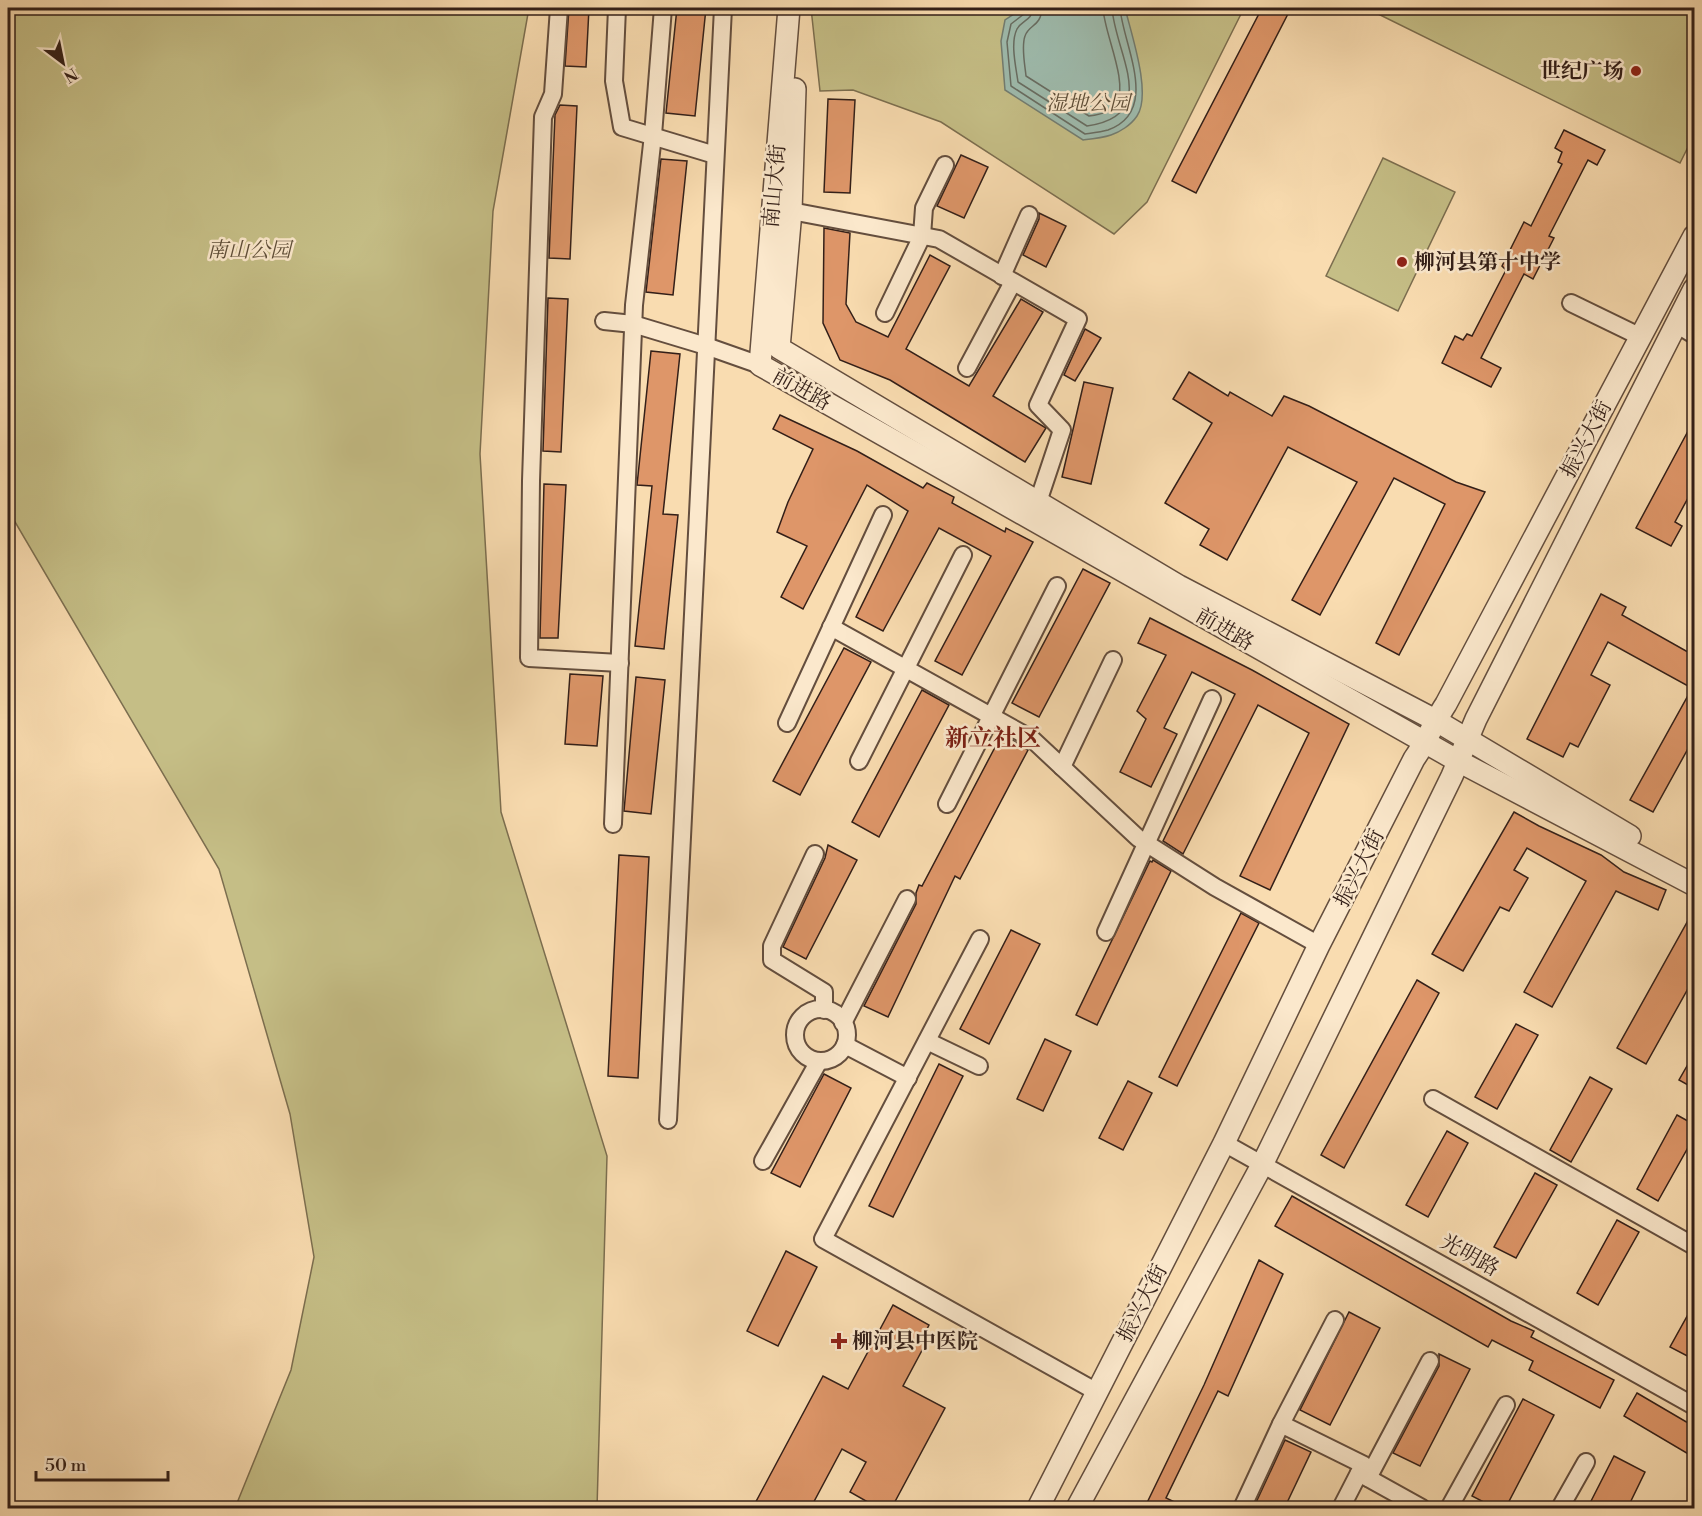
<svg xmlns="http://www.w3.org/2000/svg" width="1702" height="1516" viewBox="0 0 1702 1516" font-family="'Libre Bodoni','Noto Serif SC',serif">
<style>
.green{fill:#c5be86;stroke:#7c6e4f;stroke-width:1.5}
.water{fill:#9ebbad;stroke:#737d71;stroke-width:1.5}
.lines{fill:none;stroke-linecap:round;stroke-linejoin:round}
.shore{stroke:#686d62;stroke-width:1.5}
.building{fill:#de9669;stroke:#331f18;stroke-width:1.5}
.minor-casing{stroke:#644e3e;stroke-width:20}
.tertiary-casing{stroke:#644e3e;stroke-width:24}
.minor{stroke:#fbe8cc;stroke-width:16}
.tertiary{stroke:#fbe8cc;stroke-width:21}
.poi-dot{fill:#8f2418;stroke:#fbe8cc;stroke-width:2}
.labels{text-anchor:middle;stroke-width:5;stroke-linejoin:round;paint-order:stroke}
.poi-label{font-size:21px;font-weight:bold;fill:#331f18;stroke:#fbe8cc;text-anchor:start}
.park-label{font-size:21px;font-style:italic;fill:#5f4f39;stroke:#fbe8cc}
.street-label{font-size:21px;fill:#331f18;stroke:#fbe8cc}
.quarter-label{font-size:24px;font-weight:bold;fill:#7a1f14;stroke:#fbe8cc}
</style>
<rect width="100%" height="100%" fill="#f9dcb0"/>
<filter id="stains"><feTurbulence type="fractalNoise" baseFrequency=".00333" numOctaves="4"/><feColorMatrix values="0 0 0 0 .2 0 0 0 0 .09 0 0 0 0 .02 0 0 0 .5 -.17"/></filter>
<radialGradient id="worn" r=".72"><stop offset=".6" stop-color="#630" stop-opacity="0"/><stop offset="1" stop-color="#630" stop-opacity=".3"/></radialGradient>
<g class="green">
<polygon points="8,8 529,8 493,211 480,454 501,812 607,1156 597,1508 235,1508 291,1370 314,1257 290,1114 219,869 8,510"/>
<polygon points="811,8 1244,8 1147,202 1114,234 941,122 853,90 820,91"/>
<polygon points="1366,8 1694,8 1694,135 1680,163"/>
<polygon points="1383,158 1455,192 1398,311 1326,276"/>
</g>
<path class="water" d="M1023 8H1125C1131 33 1152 94 1137 116 1131 125 1120 132 1111 135 1102 138 1092 139 1083 140L1005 90 1001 41 1005 20Z"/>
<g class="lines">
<g class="shore">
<path d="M1026 8 1024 14 1011 24 1007 42 1011 86 1085 134C1092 133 1101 132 1108 130 1161 111 1123 45 1120 8"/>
<path d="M1033 8C1032 21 1022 20 1017 29 1010 43 1016 67 1018 82L1087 126C1162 115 1115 54 1112 8"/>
<path d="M1042 8C1041 27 1029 24 1025 36 1021 47 1025 65 1026 76L1089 116C1098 115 1112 113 1117 103 1128 80 1104 33 1103 8"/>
</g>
</g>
<g class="building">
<polygon points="569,8 589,8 586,67 565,66"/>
<polygon points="677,8 706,8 695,116 666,113"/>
<polygon points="1262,8 1291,8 1196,193 1172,181"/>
<polygon points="828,99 855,100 850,193 824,192"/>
<polygon points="560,105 577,106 570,259 549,258 555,115"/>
<polygon points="1564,130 1605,150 1597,165 1588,160 1549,236 1554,238 1533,279 1524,274 1481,358 1501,368 1491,387 1442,363 1455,336 1463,340 1467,334 1472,336 1506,270 1502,266 1524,222 1531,226 1562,164 1558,162 1562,152 1555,148"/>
<polygon points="961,155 988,167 964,218 937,206"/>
<polygon points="661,159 687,161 673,295 646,292"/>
<polygon points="1039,213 1066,226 1046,267 1023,255 1039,219"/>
<polygon points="824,228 850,233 846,304 856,322 888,337 930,255 950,266 906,349 969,386 1021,299 1043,312 993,396 1046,428 1025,462 890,380 840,360 823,323"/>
<polygon points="548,298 568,299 561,452 543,451"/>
<polygon points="1085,329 1101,338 1075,381 1064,375"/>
<polygon points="651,351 680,354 663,514 678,515 664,649 635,646 652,486 637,485"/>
<polygon points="1189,372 1228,396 1230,392 1272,416 1284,396 1309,406 1456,482 1485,492 1399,655 1376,643 1445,504 1394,478 1320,615 1292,600 1357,482 1288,447 1227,560 1200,545 1209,529 1165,503 1212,423 1173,399"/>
<polygon points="1084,382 1113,388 1091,484 1062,477"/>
<polygon points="780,415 857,451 923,488 927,483 954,497 952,503 1005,532 1006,528 1033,542 962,675 935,661 991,556 939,528 883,631 856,617 908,511 867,485 803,609 781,597 807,546 777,532 788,502 813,449 773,429"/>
<polygon points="1695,418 1695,485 1675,522 1682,526 1671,546 1636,528"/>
<polygon points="544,484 566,485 558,638 540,638"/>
<polygon points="1083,569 1110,583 1039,717 1012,703"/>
<polygon points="1601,594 1626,607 1622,615 1695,656 1695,673 1688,686 1608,642 1591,675 1610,685 1578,747 1570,743 1563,757 1527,739"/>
<polygon points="1150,618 1252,670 1349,724 1270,890 1240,876 1309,733 1258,705 1183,854 1163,841 1235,694 1192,672 1164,728 1177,734 1151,787 1120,772 1146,719 1137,711 1166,655 1138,643"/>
<polygon points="844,648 871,662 800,795 773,781"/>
<polygon points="570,674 603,676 597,746 565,744"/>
<polygon points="636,677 665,680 651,814 624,811"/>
<polygon points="1695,683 1695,736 1653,812 1630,800"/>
<polygon points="922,690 949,705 879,837 852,822"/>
<polygon points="1002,734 1028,750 960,879 955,876 888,1017 864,1006 916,904 916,893 919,885 922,886"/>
<polygon points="1514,812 1539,826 1601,855 1624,872 1666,890 1658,910 1616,891 1552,1007 1524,992 1586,881 1527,848 1514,870 1528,878 1509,911 1500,907 1463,971 1432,954"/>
<polygon points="828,845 857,860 806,959 783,947 825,858"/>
<polygon points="619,855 649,857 638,1078 608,1076"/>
<polygon points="1153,860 1171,871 1097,1025 1076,1015 1150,861 1152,862"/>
<polygon points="1695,908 1695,976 1646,1064 1617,1048"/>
<polygon points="1241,913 1259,923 1177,1086 1159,1077"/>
<polygon points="1011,930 1040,944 989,1044 960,1029"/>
<polygon points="1417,980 1439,993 1344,1168 1321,1155"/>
<polygon points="1516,1024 1538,1035 1497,1109 1475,1097"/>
<polygon points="1045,1039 1071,1051 1043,1111 1017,1099"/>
<polygon points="1695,1052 1695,1089 1679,1080"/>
<polygon points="939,1064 963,1076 893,1217 869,1206"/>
<polygon points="824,1074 851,1088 800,1187 771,1173"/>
<polygon points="1590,1077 1612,1089 1571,1162 1550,1150"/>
<polygon points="1128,1081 1152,1093 1123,1150 1099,1138"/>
<polygon points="1677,1115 1695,1125 1695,1135 1658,1201 1637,1189"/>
<polygon points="1447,1131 1468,1143 1428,1217 1406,1205"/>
<polygon points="1535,1173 1557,1185 1516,1258 1494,1247"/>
<polygon points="1292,1196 1511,1321 1534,1331 1531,1337 1614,1380 1600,1408 1529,1370 1533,1361 1492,1340 1488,1347 1275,1226"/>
<polygon points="1617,1220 1639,1232 1598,1305 1577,1293"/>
<polygon points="786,1251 817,1267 778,1346 747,1331"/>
<polygon points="1259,1260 1283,1274 1228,1396 1218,1391 1166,1498 1189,1509 1144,1509 1204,1385"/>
<polygon points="1695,1302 1695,1360 1670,1347"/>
<polygon points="893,1305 929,1325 924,1335 927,1341 903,1386 945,1408 891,1509 880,1509 850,1492 866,1462 842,1449 810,1509 752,1509 823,1376 848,1389"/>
<polygon points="1349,1312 1380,1328 1330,1425 1300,1410"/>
<polygon points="1439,1354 1470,1369 1420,1466 1393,1453 1439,1366"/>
<polygon points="1637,1393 1695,1427 1695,1448 1690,1455 1624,1416"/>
<polygon points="1523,1399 1554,1415 1505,1509 1497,1509 1472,1496"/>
<polygon points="1285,1440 1311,1452 1284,1509 1253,1509"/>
<polygon points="1614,1456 1645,1472 1627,1509 1587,1509"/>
</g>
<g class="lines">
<defs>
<g id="minor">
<polyline points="559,8 553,94 543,117 531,481 529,658 620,663"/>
<polyline points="617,8 614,81 622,127 715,155"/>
<polyline points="791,211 939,239 1078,319 1038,405 1062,430 1038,502"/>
<polyline points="1002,276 1029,215"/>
<polyline points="1571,303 1641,337"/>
<polyline points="885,313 922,236 924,208 945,165"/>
<polyline points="604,321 633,324 706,346 760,365"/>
<polyline points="1676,324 1694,335"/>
<polyline points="967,368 1013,282"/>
<polyline points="831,627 1032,739 1138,838 1215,887 1319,945"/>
<polyline points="787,723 883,515"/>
<polyline points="859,761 963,555"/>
<polyline points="1062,767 1113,660"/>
<polyline points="947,804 1057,586"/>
<polyline points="613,824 634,305 653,135 663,8"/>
<polyline points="815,854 772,946 772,960 824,992 824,1010"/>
<polyline points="1106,932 1212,699"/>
<polyline points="980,939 823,1239 1097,1392"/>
<circle cx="821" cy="1035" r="26"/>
<polyline points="843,1023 907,899"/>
<polyline points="927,1041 979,1066"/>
<polyline points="845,1045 908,1078"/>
<polyline points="1433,1099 1694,1246"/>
<polyline points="668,1120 723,8"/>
<polyline points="1224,1143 1694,1406"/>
<polyline points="763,1161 819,1061"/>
<polyline points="1281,1424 1364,1465 1359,1473"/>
<polyline points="1368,1478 1430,1361"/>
<polyline points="1242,1508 1281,1424 1335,1320"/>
<polyline points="1341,1508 1359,1473 1422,1508"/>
<polyline points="1449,1508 1506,1405"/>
<polyline points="1560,1508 1586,1462"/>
</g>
<g id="tertiary">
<polyline points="789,8 760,365 1458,761 1694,885"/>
<polyline points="795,89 791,211 779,348 1179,586 1435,720 1630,836"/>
<path d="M1038 1508 1224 1143 1319 945 1414 759C1427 741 1434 722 1446 704L1694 236"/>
<polyline points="1077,1508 1262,1165 1452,776 1476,719 1694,289"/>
</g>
</defs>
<use href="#minor" class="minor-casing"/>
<use href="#tertiary" class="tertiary-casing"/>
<use href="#minor" class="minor"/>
<use href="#tertiary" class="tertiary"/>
</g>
<g class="poi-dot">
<circle cx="1636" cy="71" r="6"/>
<circle cx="1402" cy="262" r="6"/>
<path d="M836 1332h6v6h6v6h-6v6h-6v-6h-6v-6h6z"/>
</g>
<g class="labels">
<g class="poi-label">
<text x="1624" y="78" text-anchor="end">世纪广场</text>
<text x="1414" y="269">柳河县第十中学</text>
<text x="852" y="1348">柳河县中医院</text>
</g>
<g class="park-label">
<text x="1088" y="110">湿地公园</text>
<text x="249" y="257">南山公园</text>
</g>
<g class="street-label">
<text transform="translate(774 186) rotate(-85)" y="7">南山大街</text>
<text transform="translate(802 389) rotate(29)" y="7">前进路</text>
<text transform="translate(1586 439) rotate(-62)" y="7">振兴大街</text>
<text transform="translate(1225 629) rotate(30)" y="7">前进路</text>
<text transform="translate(1359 868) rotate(-63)" y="7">振兴大街</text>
<text transform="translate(1470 1255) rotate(29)" y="7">光明路</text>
<text transform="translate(1142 1303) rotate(-63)" y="7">振兴大街</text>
</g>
<g class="quarter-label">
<text x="993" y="746">新立社区</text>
</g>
</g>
<rect width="1702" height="1516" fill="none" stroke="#f9dcb0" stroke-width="30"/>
<rect x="9" y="9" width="1684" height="1498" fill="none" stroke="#331f18" stroke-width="3"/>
<rect x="15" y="15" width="1672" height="1486" fill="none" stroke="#331f18" stroke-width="1.5"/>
<g transform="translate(63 63) rotate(148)" stroke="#fbe8cc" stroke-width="4.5" paint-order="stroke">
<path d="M0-4.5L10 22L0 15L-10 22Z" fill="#331f18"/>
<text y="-9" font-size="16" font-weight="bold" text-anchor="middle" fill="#331f18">N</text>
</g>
<path d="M36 1471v9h132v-9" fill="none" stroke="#331f18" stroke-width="3"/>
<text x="45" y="1471" font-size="18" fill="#331f18" stroke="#fbe8cc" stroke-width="4.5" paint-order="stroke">50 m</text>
<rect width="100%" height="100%" filter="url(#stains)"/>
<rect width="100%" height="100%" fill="url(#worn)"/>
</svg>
